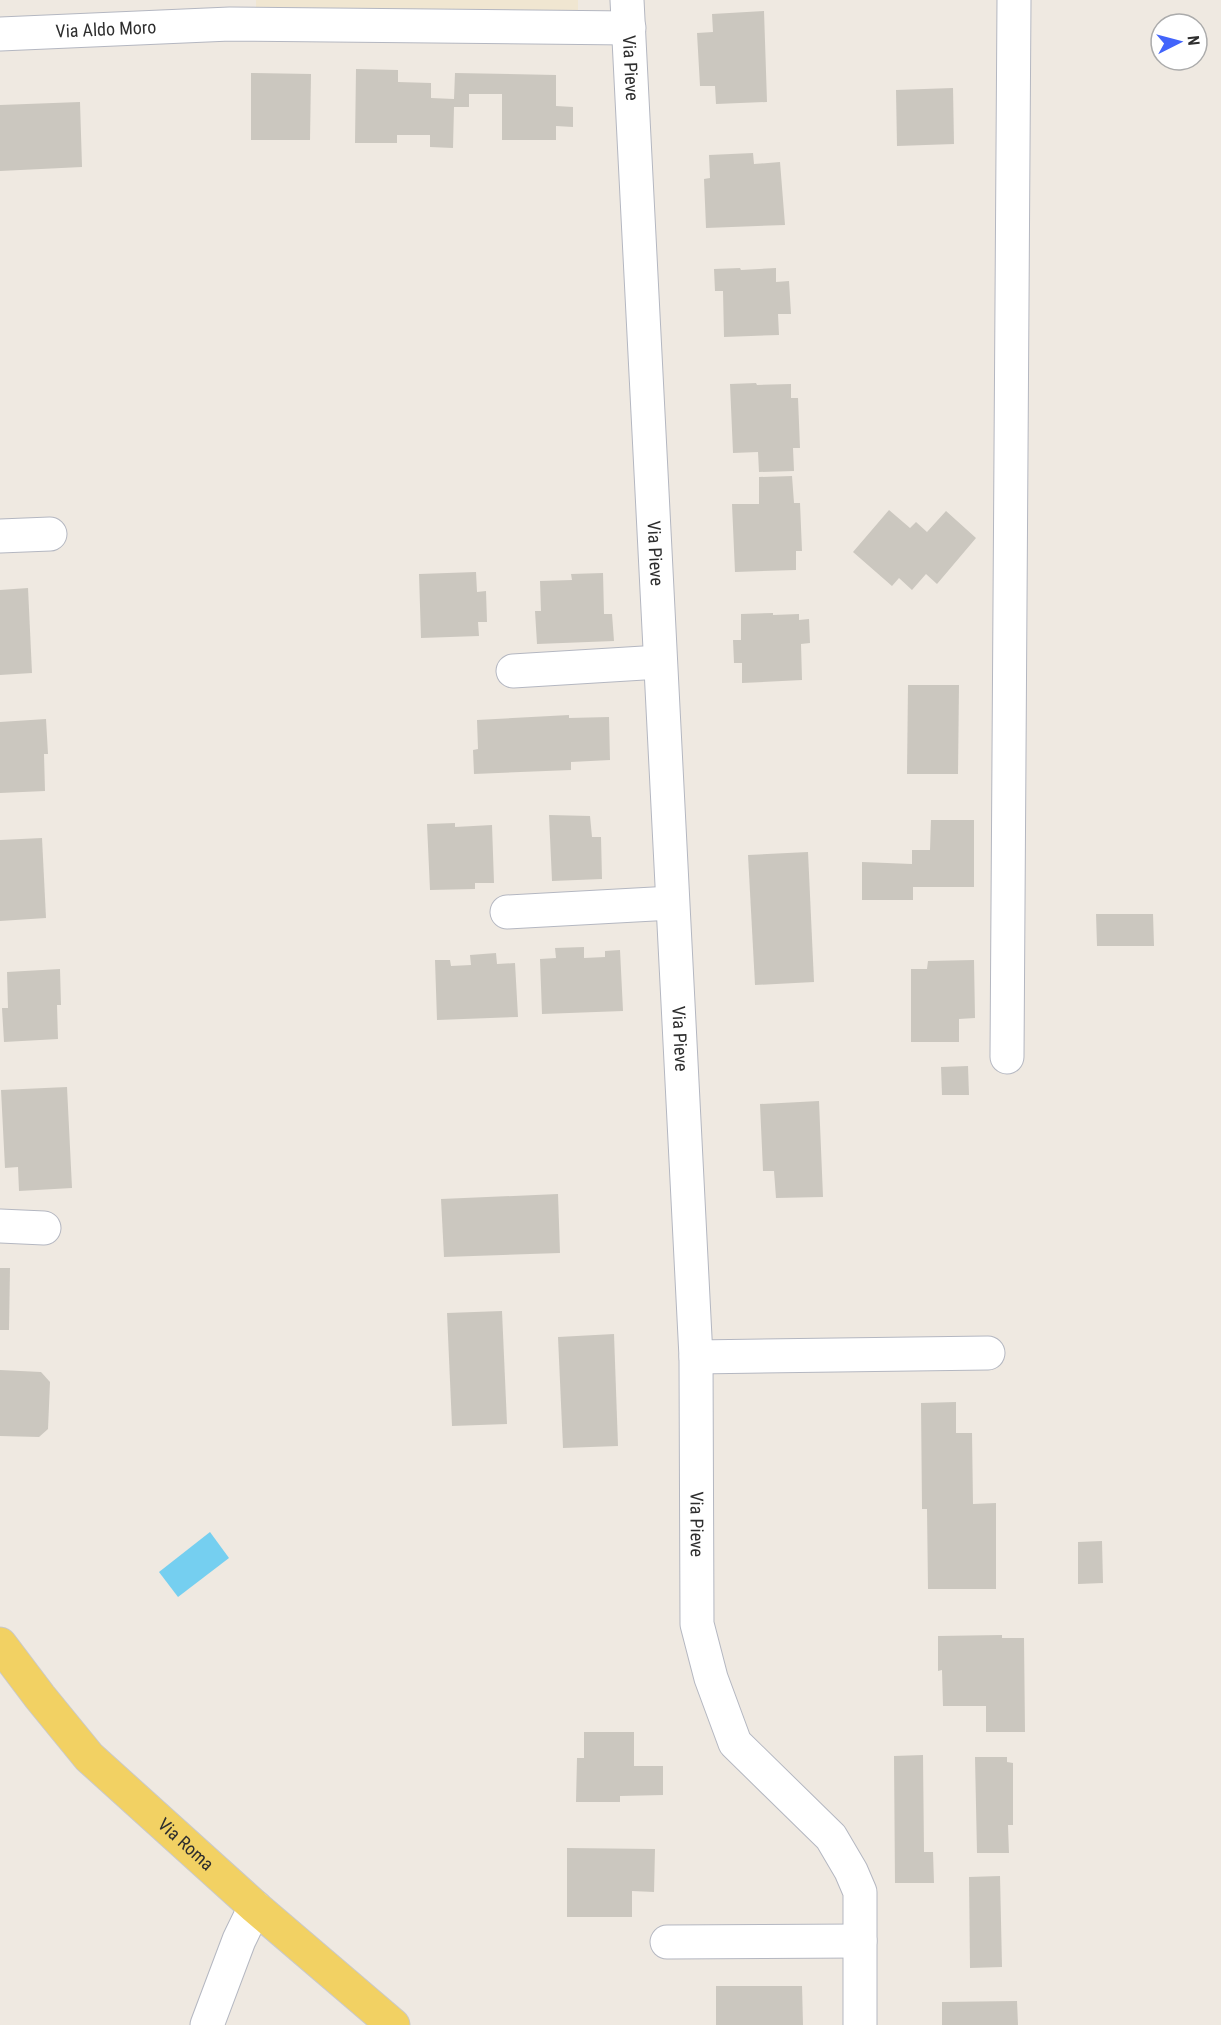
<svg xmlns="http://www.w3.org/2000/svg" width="1221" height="2025" viewBox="0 0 1221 2025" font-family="'Roboto Condensed',sans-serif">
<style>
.education{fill:#f0e6d1}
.water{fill:#75cff0}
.building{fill:#cbc7bf}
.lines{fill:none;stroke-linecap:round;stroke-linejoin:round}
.minor-casing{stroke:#b4b7c1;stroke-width:35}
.major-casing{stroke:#c9c9c9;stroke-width:35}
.minor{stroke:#fff;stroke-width:33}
.major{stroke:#f2d163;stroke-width:33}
.labels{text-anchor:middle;stroke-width:6;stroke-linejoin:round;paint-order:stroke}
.street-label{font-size:18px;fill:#2e2e2e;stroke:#fff}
</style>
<rect width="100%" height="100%" fill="#efe9e1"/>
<polygon class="education" points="256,0 578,0 578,12 256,7"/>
<polygon class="water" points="210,1532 229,1558 178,1597 159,1572"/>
<g class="building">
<polygon points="764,11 767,102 716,104 715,86 700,86 697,33 713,32 712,14"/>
<polygon points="356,69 398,70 398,82 431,83 431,98 454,99 455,73 556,75 556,106 573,107 573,127 556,126 556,140 502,140 502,94 469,94 469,107 454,107 453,148 430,147 430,135 397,135 397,143 355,143"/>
<polygon points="251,73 311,74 310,140 251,140"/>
<polygon points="953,88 954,144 897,146 896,90"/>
<polygon points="80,102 82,167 0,171 0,105"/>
<polygon points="753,153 754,164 780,162 785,225 706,228 704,179 710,178 709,155"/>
<polygon points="740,268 741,270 776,268 776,282 789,281 791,314 778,314 779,335 724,337 723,291 715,291 714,269"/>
<polygon points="756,383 757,385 791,384 791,398 798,398 800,448 793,448 794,471 759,472 758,452 733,453 730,384"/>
<polygon points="792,476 794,503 800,503 802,551 796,551 796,570 735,572 732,504 759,504 759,477"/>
<polygon points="889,510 910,528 916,522 927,532 946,511 976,538 937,584 926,574 912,590 899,578 892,586 853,552"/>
<polygon points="476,572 477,592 486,591 487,622 478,622 479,636 421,638 419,574"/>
<polygon points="603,573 604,614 612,614 614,641 537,644 535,611 541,611 540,581 572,580 571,574"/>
<polygon points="28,588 32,673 0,675 0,590"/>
<polygon points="773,613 773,615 799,614 799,620 809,619 810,643 801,644 802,680 742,683 742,663 734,663 733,640 741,640 741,614"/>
<polygon points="908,685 959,685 958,774 907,774"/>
<polygon points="569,715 569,718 609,717 610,760 571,762 571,770 474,774 473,750 478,749 477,720"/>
<polygon points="46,719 48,754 44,754 45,791 0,793 0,722"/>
<polygon points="549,815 590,816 592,837 601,837 602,879 552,881"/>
<polygon points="931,820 974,820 974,887 913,887 913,900 862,900 862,862 912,864 912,850 930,850"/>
<polygon points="455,823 455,827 492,825 494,883 475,883 475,889 430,890 427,824"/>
<polygon points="42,838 46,918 0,921 0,840"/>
<polygon points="808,852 814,982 755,985 748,855"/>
<polygon points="1096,914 1153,914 1154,946 1097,946"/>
<polygon points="584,947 584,958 605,957 605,951 620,950 623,1011 542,1014 540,959 556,958 555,948"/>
<polygon points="496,953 497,964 515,963 518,1017 437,1020 435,960 450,960 451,966 471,965 470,955"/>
<polygon points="974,960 975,1018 959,1019 959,1042 911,1042 911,969 927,969 928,961"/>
<polygon points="60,969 61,1005 57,1005 58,1039 4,1042 2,1008 8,1008 7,972"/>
<polygon points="968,1066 969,1095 942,1095 941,1067"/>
<polygon points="67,1087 72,1188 19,1191 18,1167 5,1168 1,1090"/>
<polygon points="819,1101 823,1197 776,1198 774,1171 763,1171 760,1104"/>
<polygon points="558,1194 560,1253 444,1257 441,1199"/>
<polygon points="0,1268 10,1268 9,1330 0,1330"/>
<polygon points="502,1311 507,1424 452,1426 447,1313"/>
<polygon points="614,1334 618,1446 563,1448 558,1337"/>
<polygon points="0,1370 41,1372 50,1382 48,1429 39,1437 0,1436"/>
<polygon points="956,1402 956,1433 972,1433 973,1504 996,1503 996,1589 928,1589 927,1509 922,1509 921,1403"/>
<polygon points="1102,1541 1103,1583 1078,1584 1078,1542"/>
<polygon points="1002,1635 1002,1638 1024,1638 1025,1732 986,1732 986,1706 943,1706 942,1670 938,1671 938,1636"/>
<polygon points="584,1732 634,1732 634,1766 663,1766 663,1795 620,1796 620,1802 576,1802 577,1758 584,1758"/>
<polygon points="923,1755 924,1852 933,1852 934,1883 895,1883 894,1756"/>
<polygon points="975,1757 1007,1757 1007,1762 1013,1763 1013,1825 1008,1825 1009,1853 977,1853"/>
<polygon points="567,1848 655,1849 654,1892 632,1891 632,1917 567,1917"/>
<polygon points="1000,1876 1002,1967 970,1968 969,1877"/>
<polygon points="716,1986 802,1986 803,2025 716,2025"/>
<polygon points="1017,2001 1018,2025 942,2025 942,2002"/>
</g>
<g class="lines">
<defs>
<g id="minor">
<path id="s1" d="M627 0 696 1357 697 1624 711 1678 735 1743 831 1837 851 1871 860 1892V2025"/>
<path id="s2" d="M0 34 230 24 629 28"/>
<polyline points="0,536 50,534"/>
<polyline points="513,671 660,662"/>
<polyline points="507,912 672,903"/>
<polyline points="1007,1057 1014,0"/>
<polyline points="0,1226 44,1228"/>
<polyline points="696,1357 988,1353"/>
<polyline points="667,1942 860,1941"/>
<polyline points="207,2025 239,1940 255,1907"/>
</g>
<g id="major">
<path id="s3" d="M0 1644 40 1697 89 1757 255 1907 393 2025"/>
</g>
</defs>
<use href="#minor" class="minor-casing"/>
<use href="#major" class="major-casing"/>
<use href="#minor" class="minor"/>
<use href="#major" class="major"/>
</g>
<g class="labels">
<g class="street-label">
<text dy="6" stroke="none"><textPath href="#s2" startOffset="106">Via Aldo Moro</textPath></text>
<text dy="6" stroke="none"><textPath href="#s1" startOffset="68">Via Pieve</textPath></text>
<text dy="6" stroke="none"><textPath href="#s1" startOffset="554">Via Pieve</textPath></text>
<text dy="6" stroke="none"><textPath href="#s1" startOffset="1040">Via Pieve</textPath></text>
<text dy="6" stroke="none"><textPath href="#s1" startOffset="1526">Via Pieve</textPath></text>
<text dy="6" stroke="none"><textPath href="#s3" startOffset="274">Via Roma</textPath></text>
</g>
</g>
<g transform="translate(1179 42) rotate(84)"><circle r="28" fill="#ffffff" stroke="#ababab" stroke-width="1.5"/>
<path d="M0-4.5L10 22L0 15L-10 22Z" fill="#4264fb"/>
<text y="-9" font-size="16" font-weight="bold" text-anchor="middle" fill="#2e2e2e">N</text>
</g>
</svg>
